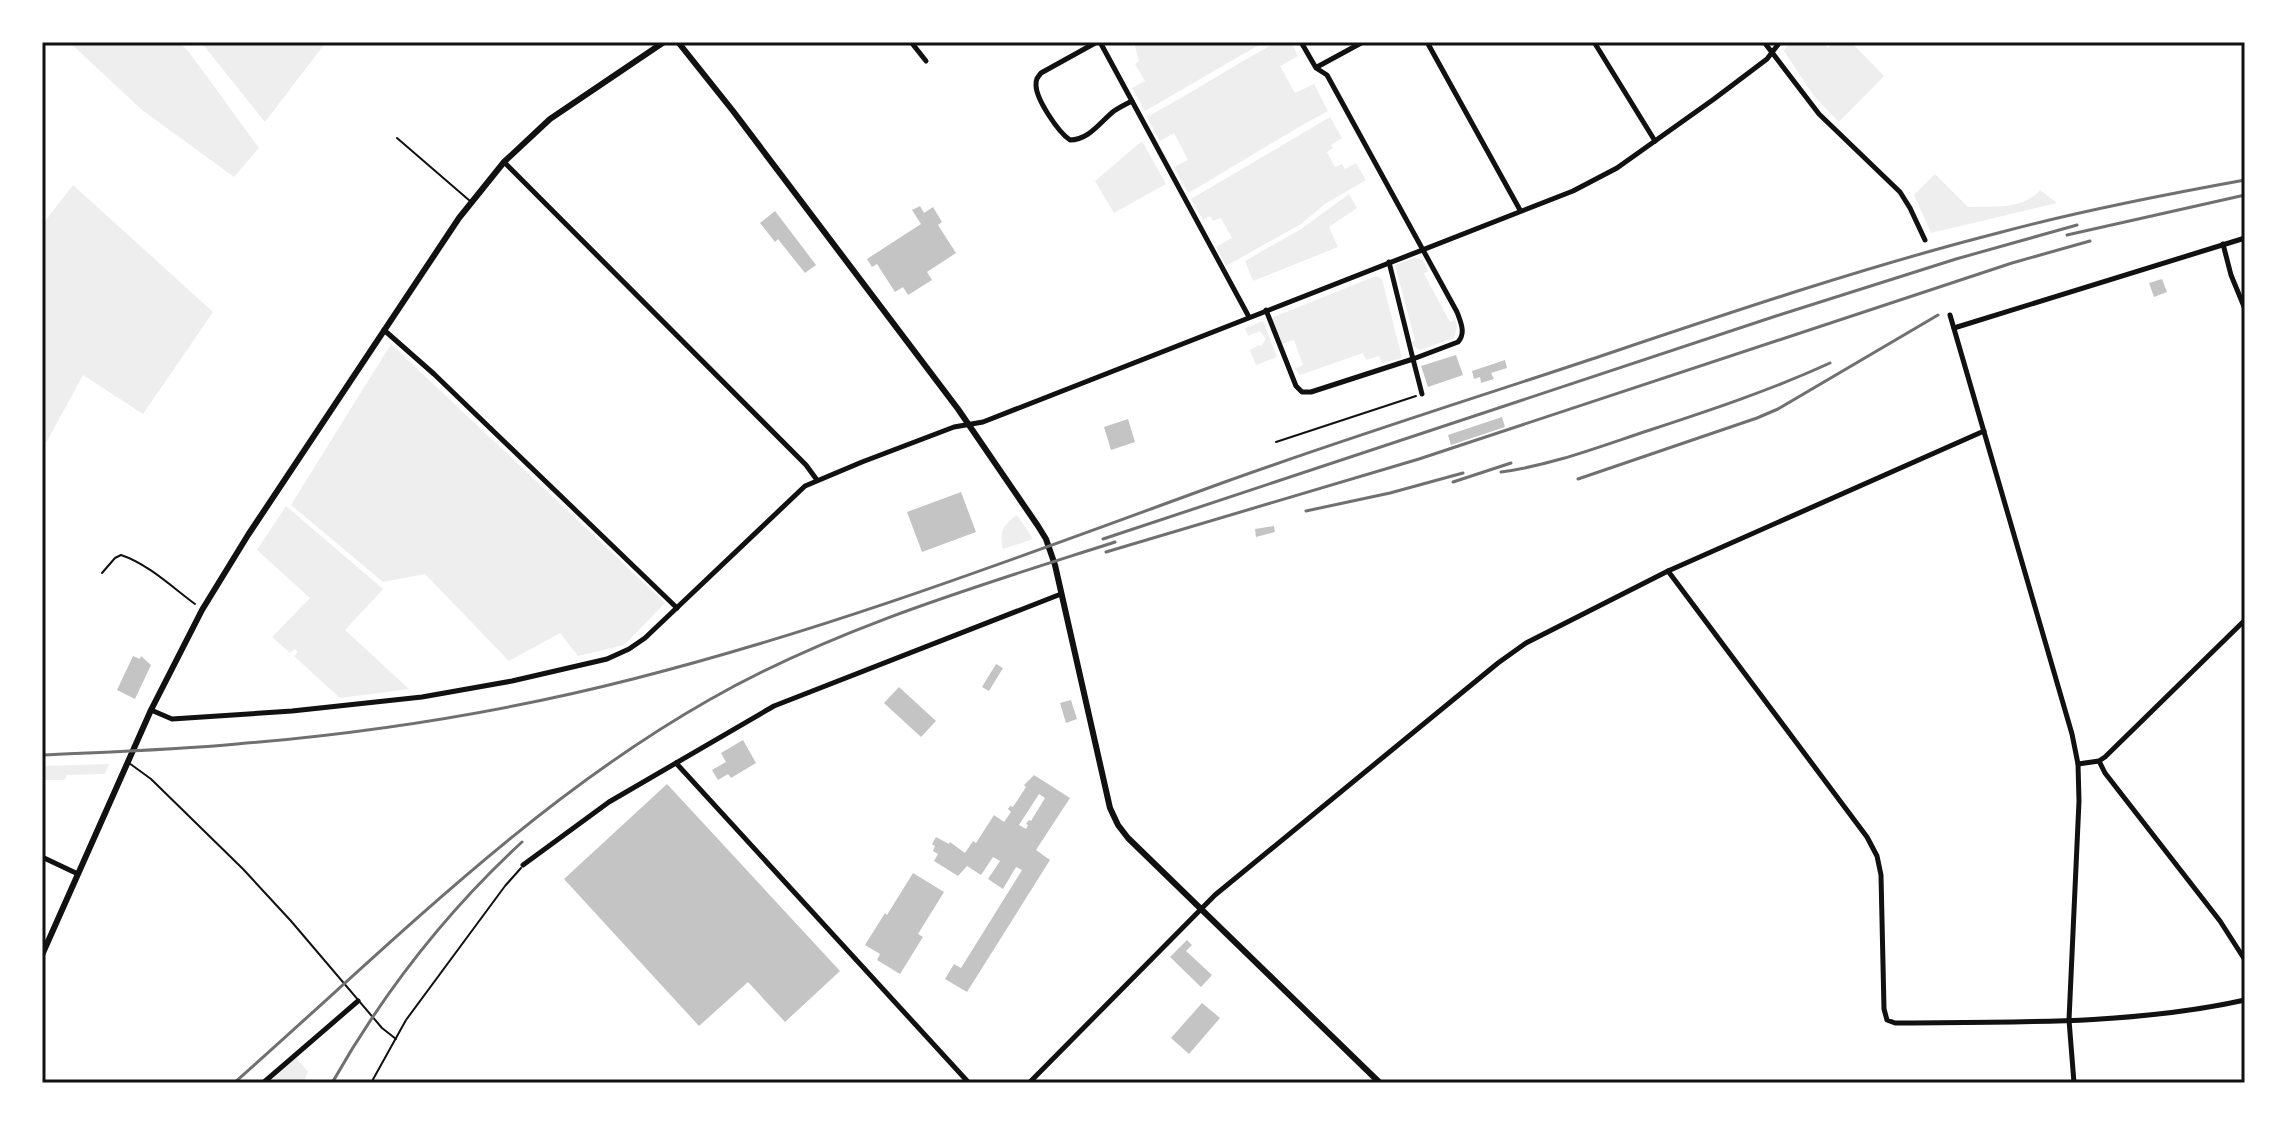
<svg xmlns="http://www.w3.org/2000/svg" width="2287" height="1125" viewBox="0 0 2287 1125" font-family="Cabin,sans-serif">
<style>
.green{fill:#eee}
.building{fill:#c4c4c4;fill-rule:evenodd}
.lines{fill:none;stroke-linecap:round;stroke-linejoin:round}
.path{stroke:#111;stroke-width:2}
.service{stroke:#111;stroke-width:2}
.minor{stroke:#111;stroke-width:5}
.tertiary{stroke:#111;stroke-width:6}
.rail{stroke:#707070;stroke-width:3}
.neatline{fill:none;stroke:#111;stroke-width:3}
</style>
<rect width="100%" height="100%" fill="#fff"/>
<g class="green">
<polygon points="69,42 179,42 189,52 259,148 234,177 142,110"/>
<polygon points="201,42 326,42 265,122"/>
<polygon points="1134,42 1264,42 1145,111 1132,88 1145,81 1135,64 1139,61"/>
<path d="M1277 42H1291L1298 56 1280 66 1295 93 1314 84 1328 111C1280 137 1235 166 1188 193L1174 167 1188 160 1174 133 1160 141 1147 117C1191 93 1233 66 1277 42Z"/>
<polygon points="1790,42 1821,42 1828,48 1834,42 1851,42 1884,76 1839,122 1814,96 1784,51"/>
<polygon points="1330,117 1342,138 1331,145 1333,148 1327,152 1335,167 1342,164 1345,169 1356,163 1366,180 1325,204 1301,224 1226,266 1216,247 1232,238 1221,218 1213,221 1210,216 1203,220 1191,199"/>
<polygon points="1142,141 1166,184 1114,213 1095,181"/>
<path d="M1935 174 1968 207C1993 206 2023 210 2040 190L2057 203 1931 233 1914 195Z"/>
<polygon points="73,185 213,312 143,414 83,375 46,443 42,440 42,225"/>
<polygon points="1349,194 1357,208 1329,227 1338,247 1253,281 1245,261 1301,229"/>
<polygon points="1414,258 1423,260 1428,271 1424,274 1450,322 1455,320 1457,326 1454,338 1420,350 1413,346 1412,342 1415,340 1395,265"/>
<polygon points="1376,276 1382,279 1402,358 1382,363 1379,356 1366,360 1363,353 1300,375 1295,369 1303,365 1294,340 1282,344 1271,318"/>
<polygon points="1263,321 1277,357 1256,365 1250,350 1259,345 1261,346 1266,339 1260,331 1248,336 1245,328"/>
<polygon points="391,344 665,603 624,645 578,656 560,633 509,661 425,574 383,582 291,505"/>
<polygon points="286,506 383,589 345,630 409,689 340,698 294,656 298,652 295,649 290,653 272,637 310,598 257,550"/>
<path d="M1017 515 1033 539 1003 549C999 532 1003 525 1017 515Z"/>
<polygon points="109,764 105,774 67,775 64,780 42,780 42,766"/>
<polygon points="296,1058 308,1072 303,1083 268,1083"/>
</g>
<g class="building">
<polygon points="920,206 924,213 933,207 942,222 938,225 956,253 927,272 932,280 908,295 903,287 895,292 877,264 872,267 867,259 921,224 912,210"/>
<polygon points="775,211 816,265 805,273 778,239 775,242 760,223"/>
<polygon points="2162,279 2167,292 2154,297 2149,283"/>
<polygon points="1456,355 1463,375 1428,387 1421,366"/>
<polygon points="1505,360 1507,368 1491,373 1494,379 1481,383 1480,377 1474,379 1472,371"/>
<polygon points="1502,417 1505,427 1451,445 1448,435"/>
<polygon points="1128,419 1135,442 1111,450 1104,427"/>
<polygon points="961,492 976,532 922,552 907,512"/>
<polygon points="1274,526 1275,532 1256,537 1255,529"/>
<polygon points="133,656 140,659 141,656 151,665 135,699 117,690"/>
<polygon points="996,664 1003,668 989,691 982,687"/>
<polygon points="899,687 936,721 921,737 884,703"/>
<polygon points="1071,700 1077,719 1066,723 1060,703"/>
<polygon points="743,740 756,763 731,778 728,774 718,780 712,770 726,762 721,753"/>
<path d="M1034 775 1070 798 1036 850 1050 860 967 992 945 979 954 964 961 968 1022 870 1016 867 1003 889 988 879 1000 861 993 857 981 875 967 866 958 876 934 861 938 854 933 851 935 846 932 844 936 837 949 844 950 842 965 853 973 841 976 843 994 815 1004 822 1011 812 1008 809 1010 806 1013 807 1026 787 1024 785ZM1039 794 1045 798 1031 821 1029 820 1026 824 1028 825 1026 829 1019 825Z"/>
<polygon points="667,784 840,971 785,1022 748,982 699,1026 564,879"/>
<polygon points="913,873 944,892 918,934 923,937 900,974 877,960 880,954 865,945 885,913 887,915"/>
<polygon points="1187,940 1192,945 1186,951 1212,975 1201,987 1170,957"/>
<polygon points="1202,1003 1220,1018 1189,1054 1171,1038"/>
</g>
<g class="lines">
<g class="path">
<polyline points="1276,442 1416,396"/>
<path d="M102 573 115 558 121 555C148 564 172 587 195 604"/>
</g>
<g class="service">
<polyline points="397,138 470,201"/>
<polyline points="129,763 151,779 243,869 291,921 382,1028 396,1039"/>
<polyline points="371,1083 406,1020 505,886 521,868"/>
</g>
<g class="minor">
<polyline points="911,42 926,61"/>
<path d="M1097 42 1041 73C1037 78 1036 79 1036 85 1036 99 1058 132 1070 140 1089 140 1100 122 1114 111 1120 107 1126 104 1132 101"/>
<polyline points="1100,42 1249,317"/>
<path d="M1301 42 1316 68 1327 75 1457 312C1461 323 1466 333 1458 342L1413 359 1389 262"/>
<polyline points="1427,42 1520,210"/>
<polyline points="1594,42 1655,141"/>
<polyline points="1764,42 1819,114 1900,192 1910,208 1925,240"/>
<polyline points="1317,67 1363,42"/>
<polyline points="504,162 806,465 817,480"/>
<polyline points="2223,244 2231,275 2245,309"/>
<polyline points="1266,310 1296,386 1302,392 1311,392 1413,359 1422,394"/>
<polyline points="1950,315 2072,734 2078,764 2079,801 2069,1020 2074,1083"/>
<polyline points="1954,328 2245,238"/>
<polyline points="384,330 434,374 677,608"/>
<path d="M1668 571 1867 837 1877 856 1881 875 1884 1009 1887 1020 1895 1023C2009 1022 2133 1025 2245 1000"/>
<polyline points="151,710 172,719 292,711 422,697 512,681 607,659 629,649 645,638 805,486 862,462 954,427 983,422 1573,191 1617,168 1714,99 1767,59 1780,42"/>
<polyline points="2099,761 2105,773 2220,921 2245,960"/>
<polyline points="676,763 969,1083"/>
<polyline points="2078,764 2099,761 2105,757 2245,620"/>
<polyline points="42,857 78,874"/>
<polyline points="523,865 609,802 774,706 1061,594"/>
<polyline points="263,1083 358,1001"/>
<polyline points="1029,1083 1215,895 1498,663 1526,643 1668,571 1984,431"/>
</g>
<g class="tertiary">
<polyline points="678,42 733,111 958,409 1038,526 1046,539 1055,565 1110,808 1118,825 1128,838 1380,1083"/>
<polyline points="42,955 151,710 202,610 248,535 459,218 504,162 550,119 664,42"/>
</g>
<g class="rail">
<polyline points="2067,235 2245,195"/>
<path d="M1501 472C1553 465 1601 446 1650 430 1711 410 1771 390 1830 363"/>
<polyline points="1578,479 1757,418 1778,409 1938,315"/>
<polyline points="1453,482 1511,463"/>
<polyline points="1306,511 1390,493 1463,473"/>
<polyline points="1103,539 1776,316 1956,259 2077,225"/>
<polyline points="1106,552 1419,459 2012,263 2090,241"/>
<path d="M42 755C107 752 172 750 237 744 370 733 504 712 633 679 834 628 1027 554 1222 483 1344 439 1469 400 1592 359 1726 314 1861 268 1998 233 2079 211 2162 195 2245 180"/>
<path d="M234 1083C387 948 531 801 709 700 835 628 978 586 1115 542"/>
<path d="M332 1083C383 993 446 912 522 842"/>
</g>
</g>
<rect width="2287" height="1125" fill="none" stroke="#ffffff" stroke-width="88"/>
<rect x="44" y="44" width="2199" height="1037" class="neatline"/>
</svg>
